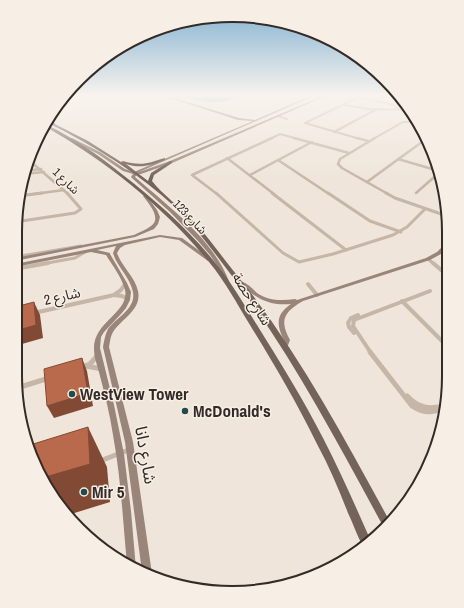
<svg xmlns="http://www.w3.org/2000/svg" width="464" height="608" viewBox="0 0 464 608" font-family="'Archivo Narrow','Noto Sans Arabic',sans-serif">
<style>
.water{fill:#7ba6a9}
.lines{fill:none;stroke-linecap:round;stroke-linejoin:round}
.street-far4{stroke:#c5b6a7;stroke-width:2}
.street-far3{stroke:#c5b6a7;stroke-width:2.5}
.street-far2{stroke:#c5b6a7;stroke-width:3}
.street-far1{stroke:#c5b6a7;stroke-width:4}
.street{stroke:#c5b6a7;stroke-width:5}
.secondary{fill:#998579;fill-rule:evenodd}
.primary{fill:#736359;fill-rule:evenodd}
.highway{fill:#53453f;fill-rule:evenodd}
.shaded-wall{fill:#824a35}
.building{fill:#ba6a4c;stroke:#824a35}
.poi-dot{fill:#204c50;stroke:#f7efe5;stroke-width:1.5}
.labels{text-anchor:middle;stroke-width:3;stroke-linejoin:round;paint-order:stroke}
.far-street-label{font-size:12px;fill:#332b27;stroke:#f7efe5}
.street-label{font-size:14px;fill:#332b27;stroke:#f7efe5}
.near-poi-label{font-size:17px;font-weight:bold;fill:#332b27;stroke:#f7efe5;text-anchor:start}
.near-street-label{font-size:17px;fill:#332b27;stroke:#f7efe5}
.rim{fill:none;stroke:#332b27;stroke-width:2}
</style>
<rect width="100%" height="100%" fill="#efe5da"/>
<path class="water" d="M177 95H246C215 106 209 103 177 95Z"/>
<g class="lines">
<g class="street-far4">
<polyline points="359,97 394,105 400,110"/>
<polyline points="344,105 369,109 411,110"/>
<polyline points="278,116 287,119"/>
<polyline points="334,132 375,110"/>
<polyline points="270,139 280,134 298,139"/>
<polyline points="360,139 305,123 363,95"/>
<polyline points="373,139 403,122 417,122"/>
</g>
<g class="street-far3">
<polyline points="294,138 349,153"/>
<polyline points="357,138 368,141"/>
<polyline points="375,138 340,159 338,164 342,168 388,194"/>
<polyline points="227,158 274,194"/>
<polyline points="398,159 439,171"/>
<polyline points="278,160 329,194"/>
<polyline points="30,161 68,194"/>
<polyline points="25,171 41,169"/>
<polyline points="23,174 44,172"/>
<polyline points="250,175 312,142"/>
<polyline points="367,182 426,139"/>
<polyline points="416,193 440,172"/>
<polyline points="34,194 64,190"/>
<polyline points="217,194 192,175 272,138"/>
</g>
<g class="street-far2">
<polyline points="216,193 283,253 299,262 333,254 393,235 407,227 425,209"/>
<polyline points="272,193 346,250"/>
<polyline points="328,193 370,221 401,232"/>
<polyline points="386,193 395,198 447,216"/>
<polyline points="19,196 42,193"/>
<polyline points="15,222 75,213 81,209 67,193"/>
<polyline points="15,257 81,246"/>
<polyline points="428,259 434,264"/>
<polyline points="42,264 75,258 85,252"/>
</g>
<g class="street-far1">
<polyline points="433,263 447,275"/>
<polyline points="15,269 48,263"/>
<polyline points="308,284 317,295"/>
<polyline points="114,295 122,296 128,299"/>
<polyline points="402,301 447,346"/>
<polyline points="34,313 114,295 121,290 125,284"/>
<polyline points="354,333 349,327 348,323 351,318 358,315"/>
<polyline points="371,353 353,326 354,320 430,291"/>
</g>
<g class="street">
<path d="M370 352 412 406C426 415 431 412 446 408"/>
<polyline points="86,366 102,369"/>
<polyline points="82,367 90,364 98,355"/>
<polyline points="17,388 49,378"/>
<path d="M407 396C419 409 431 410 447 405"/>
<polyline points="100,461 131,449"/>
</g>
<g class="secondary">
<path d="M161 95H164L239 118 255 120 313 95H316L139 172 170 161 325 95H328L172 163 141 174H137L135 177C169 207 212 238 229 281L228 282H224L219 268 210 255 198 241 170 212 132 178 131 177 133 174 123 171 98 154 69 139 72 138 100 152 125 169 134 172 253 121 238 120Z"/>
<path d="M144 195H146L157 210 160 217 158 224 154 229 135 237 15 261V258L134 235C139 232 146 230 151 226 162 218 149 204 143 196Z"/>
<path d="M160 235 182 238 212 260 210 261H208L179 240 160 237 125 245 120 248 117 253C122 267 135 277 138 291 142 310 121 319 113 332 110 337 110 342 109 347L133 442 152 574 151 575 142 572 125 442 103 347C104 341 105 335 108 329 117 317 136 309 133 292 130 277 117 267 113 253L116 246 97 250 110 253V254L127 283 131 292 130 300 126 308 121 314 104 332 101 337 100 348 114 405 124 454 131 511 136 569 127 565C123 522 121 478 113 435 110 415 105 395 100 376 98 367 94 358 94 349 93 322 130 312 125 290 122 278 113 266 106 255L91 252 15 267V264Z"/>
<path d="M445 244H447V247L441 254 430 260 303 301C284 312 279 320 290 340L287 348H283L282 346 284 340C276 325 276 314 291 304 266 306 256 297 238 283L241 281C248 284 252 288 257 293 268 301 282 301 295 299L297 300 426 258 437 252Z"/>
</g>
<g class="primary">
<path d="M49 121 88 141 121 162 123 161C133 164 142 165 152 162 157 160 161 159 165 158V160C152 165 140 169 126 164L148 181 151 173 170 161H172V163L154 175 152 181C163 195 180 207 193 220 202 230 210 241 218 251 228 264 238 277 248 289 303 361 346 441 389 520L383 526C336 440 291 354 232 276 214 252 197 229 176 208 139 173 94 146 48 123Z"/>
<path d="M47 125C74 138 100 156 123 175 155 200 187 228 213 260 230 280 243 303 257 325 280 362 303 399 323 438 340 471 355 505 370 539L363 546C357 536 353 523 348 513 339 490 329 466 317 444 297 403 274 364 250 325 237 304 225 281 209 262 164 207 107 162 46 127Z"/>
</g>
<polygon class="highway" points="50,119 55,124 54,125 52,125 49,121"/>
</g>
<g class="shaded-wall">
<polygon points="34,302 40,315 43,338 15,346 15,331"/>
<polygon points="82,358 87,371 93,406 54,418 47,406"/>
<polygon points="88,427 107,467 110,502 68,515 44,485 42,478"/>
</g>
<g class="building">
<polygon points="34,302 36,325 15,331 15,307"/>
<polygon points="82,358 88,393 47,406 44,369"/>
<polygon points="88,427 90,464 42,478 30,451 30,445"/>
</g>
<linearGradient id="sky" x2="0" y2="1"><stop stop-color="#7caecf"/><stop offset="0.53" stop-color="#f8f3ee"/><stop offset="1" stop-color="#f8f3ee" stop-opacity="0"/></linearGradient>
<rect width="464" height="180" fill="url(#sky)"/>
<g class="poi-dot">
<circle cx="72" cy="394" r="4"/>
<circle cx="185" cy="411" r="4"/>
<circle cx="84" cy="492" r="4"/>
</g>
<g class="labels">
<g class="far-street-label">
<text transform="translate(66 181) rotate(45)" y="4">شارع 1</text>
<text transform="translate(190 217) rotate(46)" y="4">شارع 123</text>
</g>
<g class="street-label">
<text transform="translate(62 296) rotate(-13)" y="5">شارع 2</text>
<text transform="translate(252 299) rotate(57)" y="5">شارع حصة</text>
</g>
<g class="near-poi-label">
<text x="80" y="400">WestView Tower</text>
<text x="193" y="417">McDonald's</text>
<text x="92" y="498">Mir 5</text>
</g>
<g class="near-street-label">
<text transform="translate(146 455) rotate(80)" y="6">شارع دانا</text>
</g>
</g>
<path d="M0 0H464V608H0ZM232 22H232A210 210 0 0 1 442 232V376A210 210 0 0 1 232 586H232A210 210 0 0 1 22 376V232A210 210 0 0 1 232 22Z" fill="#f7efe5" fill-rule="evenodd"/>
<path class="rim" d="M232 22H232A210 210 0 0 1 442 232V376A210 210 0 0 1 232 586H232A210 210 0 0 1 22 376V232A210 210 0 0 1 232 22Z"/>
</svg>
